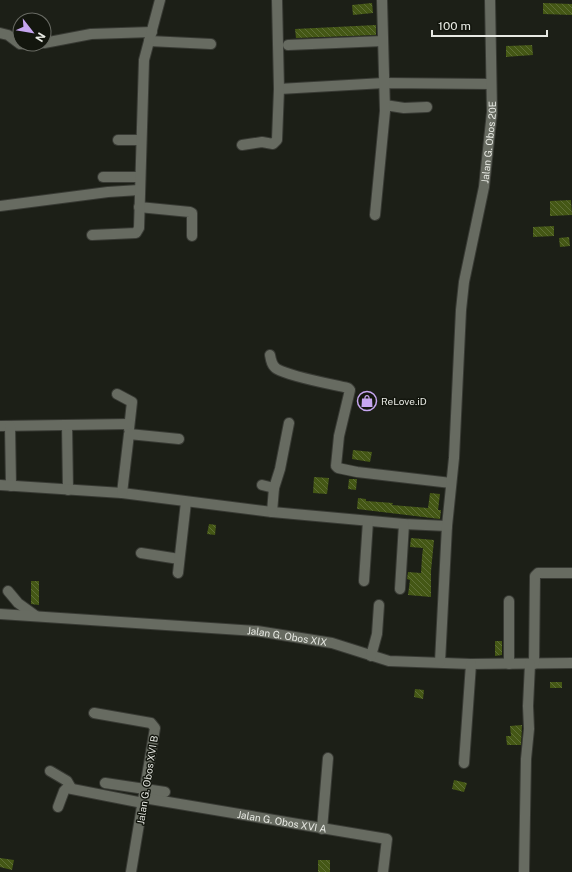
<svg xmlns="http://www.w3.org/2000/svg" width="572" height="872" viewBox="0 0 572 872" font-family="'Public Sans',sans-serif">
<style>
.building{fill:url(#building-back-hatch)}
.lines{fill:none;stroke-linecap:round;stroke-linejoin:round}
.minor-casing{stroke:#383a34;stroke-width:12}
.minor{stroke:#676b61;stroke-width:10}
.labels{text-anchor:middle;stroke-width:3;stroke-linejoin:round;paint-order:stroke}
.street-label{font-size:10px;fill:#e7e9e3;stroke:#13160e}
.poi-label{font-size:10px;fill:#e7e9e3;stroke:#13160e;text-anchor:start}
</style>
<defs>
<pattern id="building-back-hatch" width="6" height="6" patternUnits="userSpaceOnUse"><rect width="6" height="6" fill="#445715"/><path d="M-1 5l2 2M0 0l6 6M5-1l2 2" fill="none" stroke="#5f6f37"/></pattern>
</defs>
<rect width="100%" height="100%" fill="#1c1f17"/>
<g class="building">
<polygon points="372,3 373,13 353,15 352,5"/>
<polygon points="543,3 572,4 572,15 543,14"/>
<polygon points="376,25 376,35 296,38 295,29"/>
<polygon points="532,45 533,55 506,57 506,46"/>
<polygon points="571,200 572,215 550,216 550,201"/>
<polygon points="554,226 554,236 533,237 533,227"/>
<polygon points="569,237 570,246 560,247 559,238"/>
<polygon points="353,450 372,452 370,462 352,459"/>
<polygon points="314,477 329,478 327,494 313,493"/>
<polygon points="349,479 357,479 356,490 348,489"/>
<polygon points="430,493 440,494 438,510 441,510 440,519 357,509 358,498 366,499 366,501 393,503 392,505 428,508"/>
<polygon points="209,524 216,525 215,535 207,534"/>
<polygon points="411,538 434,540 431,571 431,597 408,595 410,580 407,579 408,572 421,573 422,557 423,548 410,547"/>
<polygon points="31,581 39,581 39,605 31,604"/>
<polygon points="495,641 502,641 502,655 495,656"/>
<rect x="550" y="682" width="12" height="6"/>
<polygon points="415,689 424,690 423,699 414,697"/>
<polygon points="522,725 521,745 507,745 506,736 511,736 510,726"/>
<polygon points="454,780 467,783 464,792 452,789"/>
<polygon points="0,858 14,860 12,870 0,867"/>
<rect x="318" y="860" width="12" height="12"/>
</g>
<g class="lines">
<defs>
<g id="minor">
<polyline points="0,33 8,35 20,44"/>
<polyline points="149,41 211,44"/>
<polyline points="44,43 91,34 152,32"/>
<polyline points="21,44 37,44"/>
<polyline points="288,45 383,41"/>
<polyline points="279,89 384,83 491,84"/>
<polyline points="385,105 404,108 427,107"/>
<polyline points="118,140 141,140"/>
<polyline points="242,145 262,142 273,144 277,140 279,89 277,0"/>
<polyline points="103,177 140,177"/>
<polyline points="0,206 108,192 139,190"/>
<polyline points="139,207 190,212 192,213 192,236"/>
<polyline points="375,215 385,111 382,0"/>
<polyline points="92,235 136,233 139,228 144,60 160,0"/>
<path d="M270 355C271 361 272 366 277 369 291 377 331 384 348 388L350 390 339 436 336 466 338 468 357 472 451 483"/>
<polyline points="117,394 132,402 129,429"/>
<polyline points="67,425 68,490"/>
<polyline points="0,426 129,424"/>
<polyline points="10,426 11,486"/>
<polyline points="0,485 122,493 272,512 404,524 447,526"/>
<polyline points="262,485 274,488"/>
<polyline points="122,493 129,434 179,439"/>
<polyline points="272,512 274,488 280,469 289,423"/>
<polyline points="141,553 179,559"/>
<polyline points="178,573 186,502"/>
<polyline points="364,581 368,521"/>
<polyline points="400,589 404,524"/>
<polyline points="8,591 18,603 36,616"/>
<polyline points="509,601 509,664"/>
<path id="s1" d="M0 614 257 631 332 643 389 661 471 664 572 663"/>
<polyline points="371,656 377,634 379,605"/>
<path id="s2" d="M440 662 447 526 454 458 461 310 464 282 484 187 492 112 490 0"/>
<polyline points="534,664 535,576 538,573 572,573"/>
<polyline points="94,713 151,723 155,728 131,872"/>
<polyline points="464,763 471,664"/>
<polyline points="50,771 67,781 71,788"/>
<polyline points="105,783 165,792"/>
<path id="s3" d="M144 798 387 839 383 872"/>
<polyline points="58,807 64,791 67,788 143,803"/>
<polyline points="322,829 328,758"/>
<polyline points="524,872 526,759 529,729 528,706 530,664"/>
</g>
</defs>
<use href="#minor" class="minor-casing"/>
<use href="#minor" class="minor"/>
</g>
<defs>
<symbol id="shop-ring" viewBox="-11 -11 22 22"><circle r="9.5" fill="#13160e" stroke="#c6a6f0" stroke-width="1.5"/><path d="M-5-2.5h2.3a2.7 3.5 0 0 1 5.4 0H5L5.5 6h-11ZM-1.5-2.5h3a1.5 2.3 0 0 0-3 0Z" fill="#c6a6f0"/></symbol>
</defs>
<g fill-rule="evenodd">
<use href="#shop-ring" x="356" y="390" width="22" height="22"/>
</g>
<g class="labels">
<g class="street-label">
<text dy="4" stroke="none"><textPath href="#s2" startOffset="523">Jalan G. Obos 20E</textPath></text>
<text dy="4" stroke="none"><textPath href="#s1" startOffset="288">Jalan G. Obos XIX</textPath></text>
<text transform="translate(147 780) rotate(-81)" y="4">Jalan G. Obos XVI B</text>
<text dy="4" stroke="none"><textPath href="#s3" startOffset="140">Jalan G. Obos XVI A</textPath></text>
</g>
<g class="poi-label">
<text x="381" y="405">ReLove.iD</text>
</g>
</g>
<g transform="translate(32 32) rotate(121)"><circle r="19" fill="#13160e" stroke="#686a63"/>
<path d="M0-3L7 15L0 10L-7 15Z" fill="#c6a6f0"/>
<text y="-6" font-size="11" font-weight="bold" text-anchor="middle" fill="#e7e9e3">N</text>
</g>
<path d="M432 30v6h115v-6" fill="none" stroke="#e7e9e3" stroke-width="2"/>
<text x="438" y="30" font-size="12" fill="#e7e9e3" stroke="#13160e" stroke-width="3" paint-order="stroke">100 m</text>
</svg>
